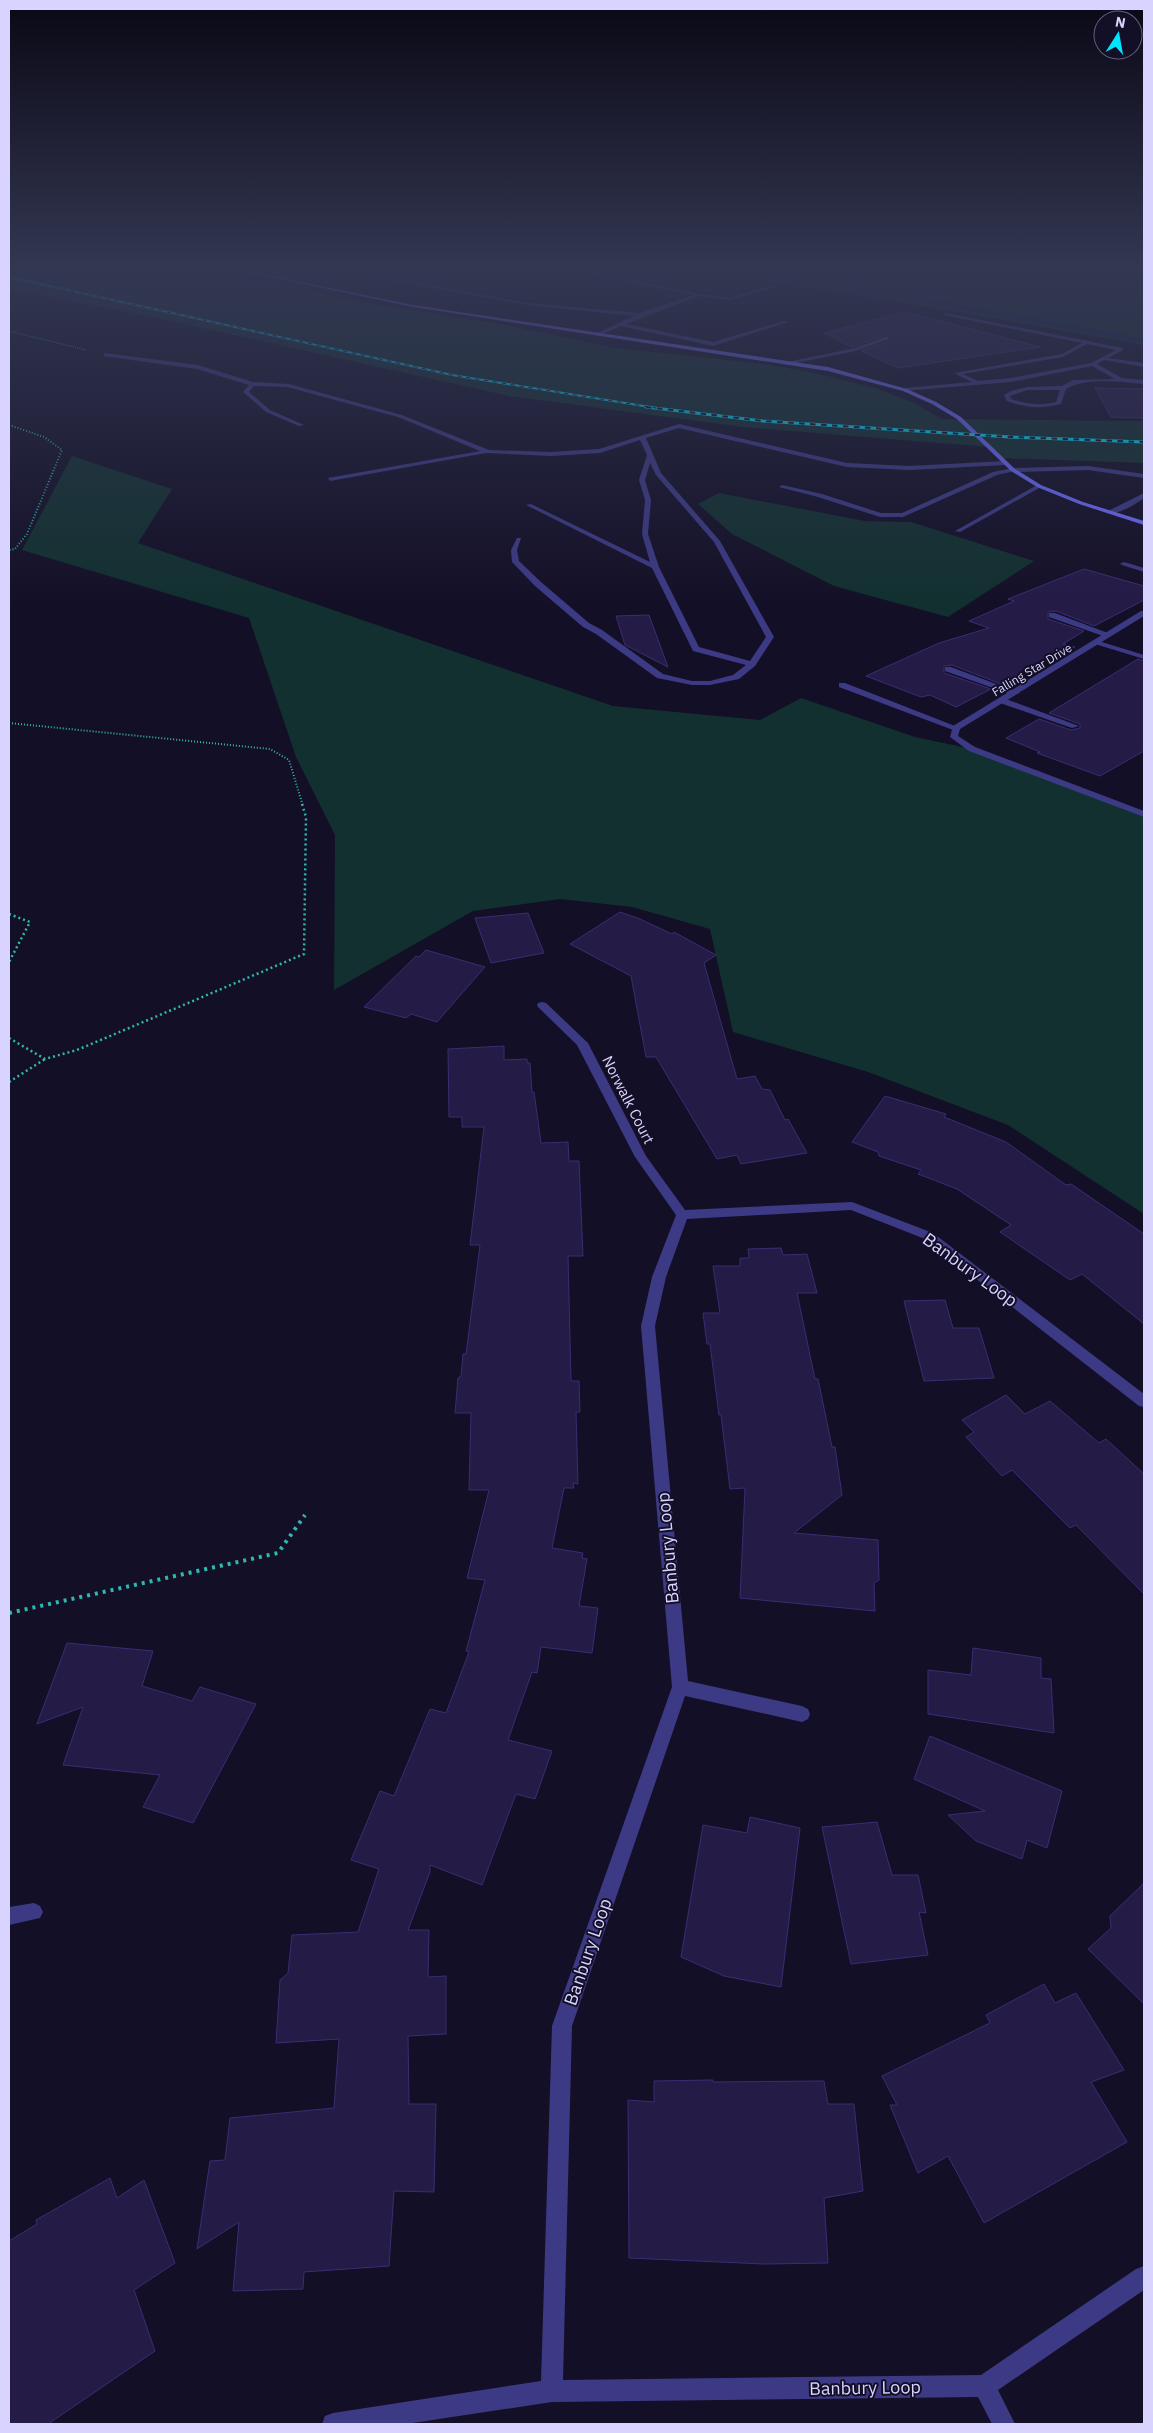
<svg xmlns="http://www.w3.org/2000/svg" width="1153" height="2433" viewBox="0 0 1153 2433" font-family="'IBM Plex Sans',sans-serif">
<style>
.green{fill:#12302f}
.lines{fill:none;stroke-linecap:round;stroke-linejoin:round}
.stream{stroke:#0c2248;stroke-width:4.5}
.building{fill:#241b47;stroke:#3b2d73}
.path-far3{stroke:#2fb8b0;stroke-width:1;stroke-dasharray:1 1;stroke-linecap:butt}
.path-far2{stroke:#2fb8b0;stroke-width:2;stroke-dasharray:1 2;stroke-linecap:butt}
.path-far1{stroke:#2fb8b0;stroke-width:2.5;stroke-dasharray:2 3;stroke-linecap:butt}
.path{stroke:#2fb8b0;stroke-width:4;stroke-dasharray:3 5;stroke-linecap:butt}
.lane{fill:#3d3a85;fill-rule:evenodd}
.street{fill:#3d3a85;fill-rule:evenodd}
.secondary{fill:#6f6bff;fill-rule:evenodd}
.rail-far1-casing{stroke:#00e5ff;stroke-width:2}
.rail-casing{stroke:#00e5ff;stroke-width:3}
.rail-far1{stroke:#130f26;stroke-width:1;stroke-dasharray:4.5;stroke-linecap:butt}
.rail{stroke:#130f26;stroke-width:2;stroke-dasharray:5.5;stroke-linecap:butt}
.labels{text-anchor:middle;stroke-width:4;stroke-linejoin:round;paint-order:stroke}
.far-street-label{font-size:12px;fill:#d9d4ff;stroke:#130f26}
.street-label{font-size:15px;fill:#d9d4ff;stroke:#130f26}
.near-street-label{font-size:18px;fill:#d9d4ff;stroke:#130f26}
</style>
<rect width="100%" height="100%" fill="#130f26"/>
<g class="green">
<polygon points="9,268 206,268 366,303 511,326 615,348 765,364 823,375 875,388 914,403 942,419 1144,421 1144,463 1000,458 989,447 743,427 509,396 158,318 9,289"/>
<polygon points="685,268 789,268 848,275 872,268 1144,268 1144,345 935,308"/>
<polygon points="72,456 172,489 138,543 613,706 760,720 801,698 915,737 972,749 1144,814 1144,1214 1008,1125 868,1072 733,1032 710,929 632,907 560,899 473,911 334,990 335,835 296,757 249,618 22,550"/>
<polygon points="719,493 865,521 911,522 1034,561 948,617 834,586 732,534 698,504"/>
</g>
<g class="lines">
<polyline class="stream" points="754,268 1144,341"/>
</g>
<g class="building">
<polygon points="906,312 1040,347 898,368 861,351 890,341 891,338 888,334 852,347 824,333"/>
<polygon points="1095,388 1144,389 1144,418 1111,417"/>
<polygon points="1084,569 1144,586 1144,600 1094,626 1056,611 1048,612 1048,619 1084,631 1063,644 1075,647 1001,684 952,665 944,666 944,673 991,689 956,707 930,695 921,697 866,676 939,643 989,628 969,621 1014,601 1008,599"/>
<polygon points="649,615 668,667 625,645 616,616"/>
<polygon points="1138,659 1144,661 1144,751 1100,776 1037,753 1040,752 1006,738 1039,719 1071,730 1080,728 1080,724 1049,713"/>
<polygon points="620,912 640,919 672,934 674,932 716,955 704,963 737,1079 755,1076 762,1089 770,1090 785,1120 788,1119 807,1153 741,1164 737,1155 717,1159 656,1057 646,1057 631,976 570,944"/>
<polygon points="528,913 544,953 491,963 475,918"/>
<polygon points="426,950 485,967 437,1022 411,1014 406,1018 364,1007 416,956 419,957"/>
<polygon points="504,1046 504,1060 527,1059 527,1063 530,1063 532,1092 534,1092 541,1143 568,1142 569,1161 579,1161 583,1256 568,1256 571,1381 579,1381 580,1412 576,1412 578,1484 573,1483 574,1488 564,1488 552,1548 583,1553 582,1558 587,1559 579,1606 598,1608 592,1653 541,1647 537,1673 532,1672 508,1740 552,1751 535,1799 516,1794 482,1885 430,1865 430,1872 408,1930 429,1930 428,1977 446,1976 446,2034 408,2036 409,2104 436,2104 434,2192 394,2191 389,2266 304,2272 303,2289 233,2291 239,2222 197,2249 210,2161 225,2160 230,2118 334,2108 339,2039 276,2043 280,1980 288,1973 292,1935 358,1932 379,1869 351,1860 380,1791 394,1796 430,1709 446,1713 469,1652 466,1651 485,1580 467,1578 489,1490 469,1490 471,1413 455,1413 458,1378 461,1376 463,1354 466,1354 480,1245 470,1245 484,1127 462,1127 462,1117 449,1117 448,1049"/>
<polygon points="885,1096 946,1114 944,1117 1006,1142 1066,1185 1071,1184 1144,1234 1144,1324 1082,1274 1070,1280 1000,1232 1011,1225 957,1189 918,1174 921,1170 879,1156 878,1152 852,1142"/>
<polygon points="781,1248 783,1255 807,1254 817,1293 797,1293 815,1379 818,1379 832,1447 835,1447 842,1495 794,1533 878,1540 879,1580 874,1583 875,1611 740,1598 745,1488 730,1489 721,1415 719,1415 710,1344 707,1344 703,1313 720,1313 713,1266 740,1266 740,1258 749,1258 748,1249"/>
<polygon points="945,1300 953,1328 979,1328 994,1378 924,1381 904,1301"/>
<polygon points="1006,1395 1025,1414 1050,1401 1099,1443 1106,1439 1144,1474 1144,1594 1076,1525 1070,1528 1012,1470 1002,1476 966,1437 974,1432 962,1420"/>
<polygon points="67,1643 153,1651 142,1686 192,1701 200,1687 256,1704 193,1823 143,1807 160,1775 63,1765 83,1707 37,1724"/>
<polygon points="973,1648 1041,1658 1041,1678 1051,1679 1054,1733 928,1714 928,1670 971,1675"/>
<polygon points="930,1736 1062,1791 1047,1848 1027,1840 1022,1859 976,1841 948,1815 985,1811 914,1779"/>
<polygon points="750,1817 800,1828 781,1987 724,1976 681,1957 703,1825 747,1833"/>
<polygon points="877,1822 892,1875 918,1875 926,1913 919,1912 928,1955 851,1964 822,1827"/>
<polygon points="1144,1883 1144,2004 1088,1949 1111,1928 1110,1916"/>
<polygon points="1044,1984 1055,2003 1076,1993 1124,2070 1091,2082 1127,2142 984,2223 948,2156 918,2173 890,2105 897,2105 882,2076 990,2023 986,2015"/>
<polygon points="713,2080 713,2082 824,2081 828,2104 854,2104 863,2191 824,2198 828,2263 764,2264 629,2258 628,2100 654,2102 654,2081"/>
<polygon points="110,2178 117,2198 144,2180 175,2263 134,2290 155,2351 48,2424 9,2424 9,2241 37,2224 36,2220"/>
</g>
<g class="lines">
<polyline class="path-far3" points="9,331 86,350"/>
<g class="path-far2">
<polyline points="9,425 44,437 62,450 27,534 15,549 9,550"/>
<polyline points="9,723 270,749 289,760 303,806"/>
</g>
<g class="path-far1">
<polyline points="9,914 30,922 9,962"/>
<polyline points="9,1038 45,1059 77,1050 304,954 306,817 302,804"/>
<polyline points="9,1082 45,1059"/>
</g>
<polyline class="path" points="9,1613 278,1553 305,1515"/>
<g class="lane">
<polygon points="310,268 316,268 278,279 276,278"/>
<polygon points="392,268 397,268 378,276 528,303 640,313 693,295 583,272 513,268 583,270 699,294 730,298 773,285 775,287 730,300 699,296 626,324 713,342 784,321 788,322 713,346 621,326 599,336 597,333 634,316 528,305 370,276"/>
<path d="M946 313 1123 348V350L1108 358 1144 363V367L1104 360 1097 364 1122 378 1144 380V384C1122 382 1085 377 1066 389L1061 404C1042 409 1025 408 1007 401L1004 395 1011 391 1027 387 1062 386 1073 380 1115 379 1092 366 1011 382 903 391 905 388 972 382 954 373 1062 354 1082 343 944 315ZM1087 344 1116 350 1091 363 1011 378 978 381 963 374 1063 357ZM1027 390H1060L1056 402C1041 406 1026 404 1011 399L1010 396Z"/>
<polygon points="887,336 889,339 856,351 790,364 787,362 855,348"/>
<path d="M105 353 198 365 253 382 289 384 402 415 489 450 551 452 599 449 679 424 847 463 909 466 1005 461 1008 463 1005 465 909 470 847 467 679 428 646 438 661 473 720 541 774 637 755 666 739 679 710 685H692L657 678 596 634 583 627 535 586 512 562 511 550 517 538H521L517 550 519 561 541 582 589 623 602 630 663 674 692 681H710L733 675 746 665 693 651 652 568 526 505 531 504 650 562 642 534 645 500 639 480 647 455 640 440 600 453 551 456 486 453 330 481 328 478 480 451 398 417 287 387 254 386 249 392 270 410 304 425 299 426 266 412 243 392 249 385 197 369 103 356ZM650 463 656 475 714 542 766 637 750 661 699 647 659 567 648 534 651 500 645 480Z"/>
<polygon points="1088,466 1144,474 1144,478 1088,470 1013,472 1010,470 1013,468"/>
<polygon points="1039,484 1041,487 960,532 955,531"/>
<path d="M1144 493V498C1136 504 1115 517 1106 512Z"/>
<polygon points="1124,562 1144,568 1144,572 1122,565 1120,564"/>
<polygon points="1049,613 1055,613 1113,635 1106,637 1049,617"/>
<polygon points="1095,640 1144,655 1144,659 1095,644"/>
<polygon points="945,667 951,667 1020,693 1013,695 945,671"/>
<polygon points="839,683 845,683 960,728 953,730 839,687"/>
<polygon points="1000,699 1006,699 1079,726 1072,728 1000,703"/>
</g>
<g class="street">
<polygon points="1013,468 1015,471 997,475 903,517 880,517 818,497 779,487 782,485 822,494 881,513 902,513 993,472"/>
<polygon points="1141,611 1144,611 1144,616 960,729 958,736 975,747 1144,811 1144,817 969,751 950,737 953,726"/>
<polygon points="542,1002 546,1003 588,1043 646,1156 685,1210 852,1202 933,1233 1144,1394 1144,1407 1139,1406 925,1239 851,1210 687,1219 666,1277 655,1326 688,1681 802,1706 808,1709 810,1714 808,1719 802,1722 685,1696 572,2026 563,2380 981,2375 1136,2269 1144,2266 1144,2290 998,2390 1015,2424 992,2424 978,2397 552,2402 406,2424 322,2424 325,2416 333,2413 541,2381 552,2026 672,1687 641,1326 652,1277 676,1215 635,1157 577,1045 538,1007 537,1005 538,1003"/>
<polygon points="34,1903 40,1906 43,1912 40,1918 9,1925 9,1907"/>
</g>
<polygon class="secondary" points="226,268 233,268 413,305 828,367 907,389 936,402 961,417 1015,469 1041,485 1083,502 1144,521 1144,525 1079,504 1037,487 1011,471 957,419 932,404 903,391 828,371 413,307"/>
<defs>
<polyline id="rail-far1" points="9,277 452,375 656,408"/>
<polyline id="rail" points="646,407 763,421 1010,437 1144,442"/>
</defs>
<use href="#rail-far1" class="rail-far1-casing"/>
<use href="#rail" class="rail-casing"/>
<use href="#rail-far1" class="rail-far1"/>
<use href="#rail" class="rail"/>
</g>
<linearGradient id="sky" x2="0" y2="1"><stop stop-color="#0a0815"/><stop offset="0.44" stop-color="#333752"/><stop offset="1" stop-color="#333752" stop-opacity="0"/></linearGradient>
<rect width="1153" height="608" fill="url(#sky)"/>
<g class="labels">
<g class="far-street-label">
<text transform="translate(1032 670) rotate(-31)" y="4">Falling Star Drive</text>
</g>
<g class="street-label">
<text transform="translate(628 1100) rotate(63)" y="5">Norwalk Court</text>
</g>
<g class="near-street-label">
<text transform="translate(970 1270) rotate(36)" y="6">Banbury Loop</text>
<text transform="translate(668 1548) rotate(-95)" y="6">Banbury Loop</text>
<text transform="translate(588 1952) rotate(-71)" y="6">Banbury Loop</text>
<text transform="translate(865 2388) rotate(-1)" y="6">Banbury Loop</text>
</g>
</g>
<rect width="1153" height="2433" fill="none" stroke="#d9d4ff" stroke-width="20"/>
<g transform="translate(1118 35) rotate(11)"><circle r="24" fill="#130f26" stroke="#625e7d"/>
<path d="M0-4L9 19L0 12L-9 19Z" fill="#00e5ff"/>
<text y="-8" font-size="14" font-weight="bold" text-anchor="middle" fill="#d9d4ff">N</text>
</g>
</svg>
